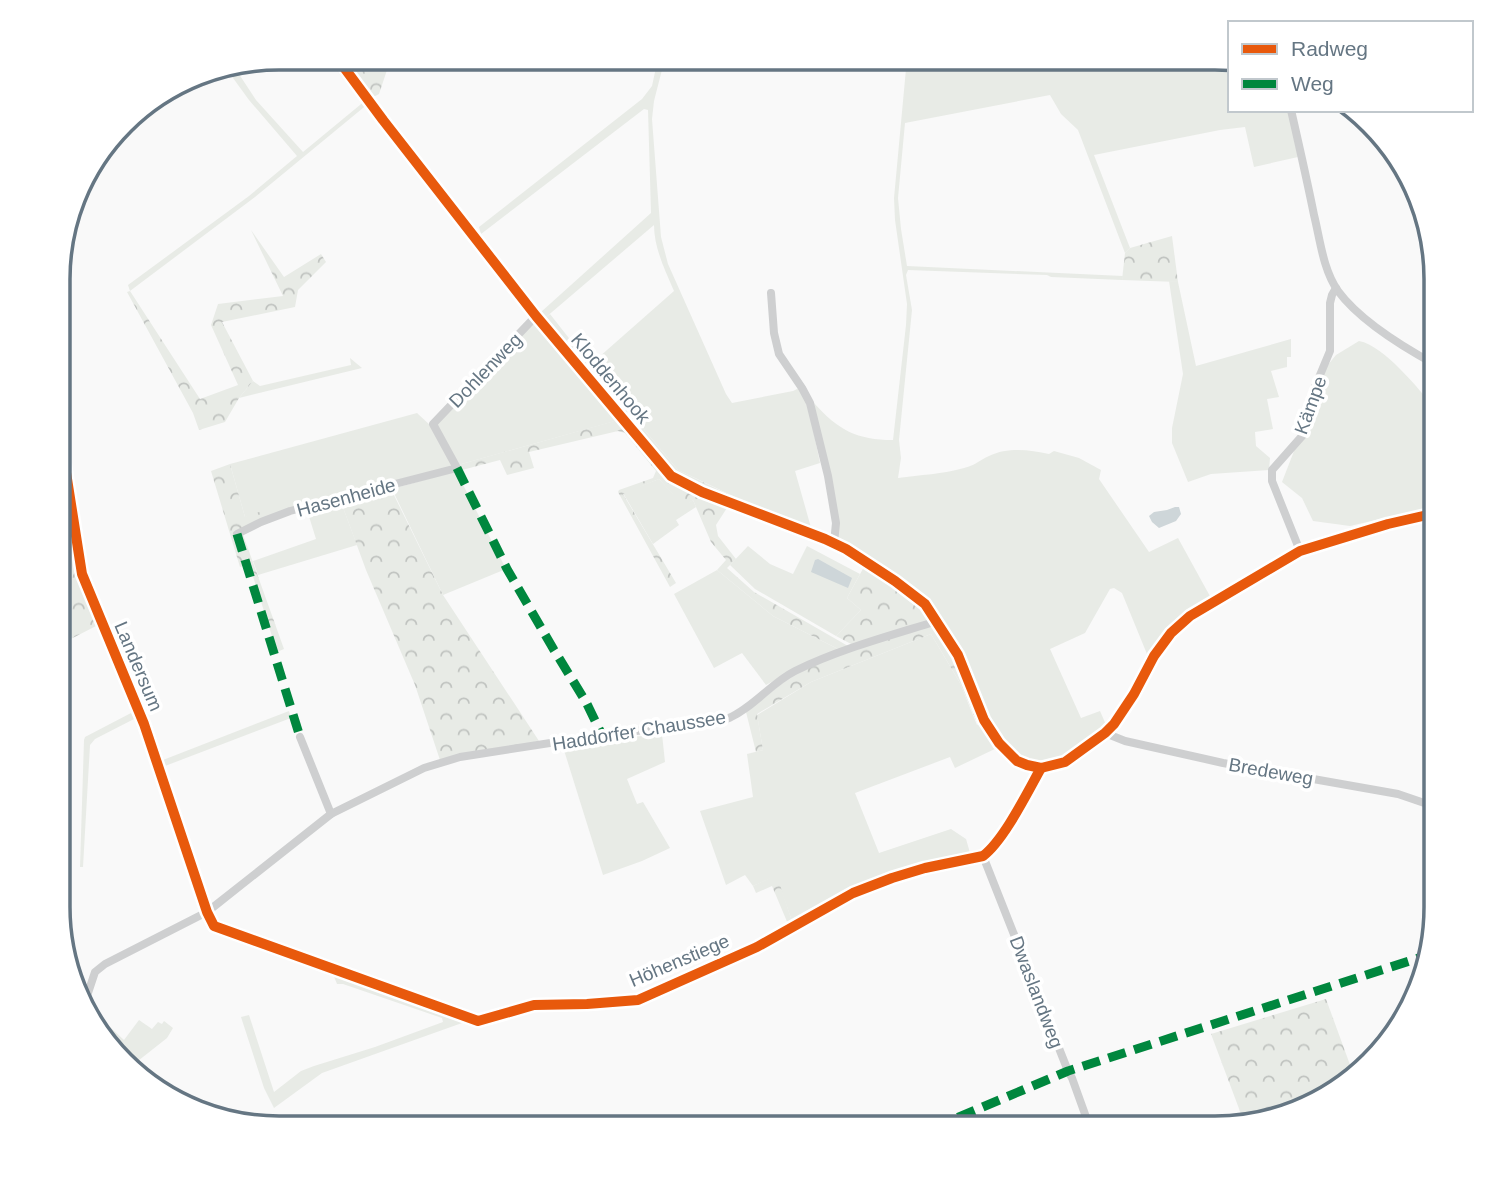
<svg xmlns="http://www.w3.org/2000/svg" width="1494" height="1186" viewBox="0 0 1494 1186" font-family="Arial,sans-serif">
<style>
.green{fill:#e8ebe6}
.forest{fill:url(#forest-crowns)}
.water{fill:#ced6d9}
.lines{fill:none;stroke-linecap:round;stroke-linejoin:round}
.minor{stroke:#cecfd0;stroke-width:8}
.quiet{stroke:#00873e;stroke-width:9;stroke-dasharray:18 9;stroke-linecap:butt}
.cycleway-casing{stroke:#fff;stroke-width:15}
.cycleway{stroke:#e8590c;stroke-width:10}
.labels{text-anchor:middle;stroke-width:7;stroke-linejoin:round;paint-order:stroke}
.street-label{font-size:19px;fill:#657683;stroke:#fff}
.rim{fill:none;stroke:#657683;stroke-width:3.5}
</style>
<defs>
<pattern id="forest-crowns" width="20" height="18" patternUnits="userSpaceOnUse" patternTransform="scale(1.75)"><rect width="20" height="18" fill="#e8ebe6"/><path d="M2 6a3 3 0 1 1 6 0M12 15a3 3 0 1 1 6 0" fill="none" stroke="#c0c3c0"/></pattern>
</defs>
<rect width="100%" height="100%" fill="#f9f9f9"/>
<g class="green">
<path d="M658 58H665L654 101 652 119 661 237 668 264 726 394 732 403 793 391 799 388 808 405 820 463 795 471 812 531 732 499 733 496 678 470 590 365 674 291C665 270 654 248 654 225L545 318 541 312 651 213 648 110 644 109 481 234 479 227 642 99 652 86Z"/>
<path d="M907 58H1230V110H1288L1298 157 1254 167 1245 127 1220 130 1094 155 1130 248 1125 253 1078 130 1061 114 1050 95 905 123 898 198 901 229 907 266 1123 276 1122 280 1051 277 1047 275 908 270 906 275 912 310 899 440 901 458 898 478C920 475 943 474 964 468 974 466 980 460 989 456 1008 447 1030 450 1049 454L1054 451 1079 458 1101 470 1099 479 1149 552 1178 538 1211 598 1149 659 1122 593 1114 588 1110 589 1085 633 1050 649 1081 718 1100 711 1107 727 1066 758 1041 766 1018 759 1000 741 987 719 939 619 837 541 814 403C838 430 857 440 893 440L906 325 907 304 895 220 894 198Z"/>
<polygon points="233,65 256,100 303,152 366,100 369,103 255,197 130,291 128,285 249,196 297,156 249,100 225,67"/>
<polygon points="1169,281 1178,282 1196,366 1291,339 1291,357 1287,357 1287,367 1271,371 1279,397 1267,399 1273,429 1255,432 1256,446 1270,458 1269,470 1211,474 1188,482 1172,443 1172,428 1183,374"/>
<polygon points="536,319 619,420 458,465 436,424"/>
<path d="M1359 341C1385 346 1418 389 1436 409V506L1350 526 1313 521 1302 498 1282 482 1327 366 1336 355Z"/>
<polygon points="350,358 362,368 239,398 253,381 260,386 351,365"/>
<polygon points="417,413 431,426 453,466 274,515 245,517 230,464"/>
<polygon points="456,471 506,569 443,595 392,489"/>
<polygon points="59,472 74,560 59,549"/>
<polygon points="659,479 684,506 693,500 696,507 676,520 679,525 653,544 623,493"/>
<polygon points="341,502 357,545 258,575 253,561 316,539 307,510"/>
<polygon points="748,546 770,564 793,574 807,546 860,574 847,598 861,610 836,636 755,589 730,565"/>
<polygon points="717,570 773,616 840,650 791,671 766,685 742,653 714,668 674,594"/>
<polygon points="931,634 960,683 977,725 983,722 999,747 955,768 950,757 855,793 879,853 951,829 966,839 970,853 917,866 868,881 792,921 776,876 753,886 745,875 726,885 700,811 753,797 747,754 763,750 757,715 811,682"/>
<polygon points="289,711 291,718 165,766 163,760"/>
<polygon points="131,713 134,719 95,739 90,745 83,867 80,867 84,740 85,737"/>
<polygon points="662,734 665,762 627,779 637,804 643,802 670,848 642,861 603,875 563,747 601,740"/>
<polygon points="333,974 460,1018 462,1023 322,1073 274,1108 264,1088 241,1017 249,1015 274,1092 301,1071 314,1066 375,1047 443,1022 442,1018 343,984 337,984"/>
<polygon points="88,1007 124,1040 139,1020 152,1029 158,1022 162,1024 164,1021 173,1028 167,1038 129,1068 86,1012"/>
</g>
<g class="forest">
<polygon points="327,58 391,58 379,94 362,103"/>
<polygon points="251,230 284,277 321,254 326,262 298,290 295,307 222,322 253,381 239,398 225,422 199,430 193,413 127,292 130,291 200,399 238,385 211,325 218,304 283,296"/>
<polygon points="1172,236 1178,282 1122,280 1125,253 1130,248"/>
<polygon points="550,314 590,365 678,470 734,497 716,525 718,536 736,559 727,568 754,592 848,646 840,650 773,616 717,570 726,560 711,542 693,500 684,507 659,479 623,494 676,583 670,587 618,492 619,490 653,478 656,471 625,433 618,431 529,452 534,468 507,475 500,460 462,470 458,465 625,418 545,318"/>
<polygon points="230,464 245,517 265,510 274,515 241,529 284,649 277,652 249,564 240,567 211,471"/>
<polygon points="391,489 443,595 539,741 440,760 415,685 366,570 341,502"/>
<polygon points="59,549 74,560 98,625 59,645"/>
<polygon points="865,565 924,605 957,657 983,722 978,725 960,683 931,634 811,682 757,714 763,750 756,752 746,712 793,675 853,645 836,636 861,610 847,598"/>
<polygon points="774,876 777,876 792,921 788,924 772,886 756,893 753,886"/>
<polygon points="1326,999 1353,1073 1300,1111 1244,1122 1211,1034"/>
</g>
<g class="water">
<polygon points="1175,507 1179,507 1181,514 1176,521 1159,528 1152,522 1149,516 1154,512 1167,510"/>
<polygon points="818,559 852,578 848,588 811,572 815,560"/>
</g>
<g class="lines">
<g class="minor">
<polyline points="337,58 383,120 536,316 671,476 702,492 825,539 846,549 895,581 925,604 958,655 984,720 999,743 1017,761 1027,765 1041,768 1065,762 1105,733 1114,724 1134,694 1154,656 1171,633 1190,616 1300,551 1388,524 1436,513"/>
<path d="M1291 110C1299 145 1307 180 1314 215 1320 239 1323 270 1338 291 1360 321 1403 347 1436 365"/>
<polyline points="771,293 774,333 779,354 802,388 810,403 828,476 836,523 834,543"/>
<path d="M59 428 82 574 144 724 207 912 214 926 478 1021 534 1005 587 1004 638 1000 757 947 853 893 892 878 925 868 983 856C1004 840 1027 793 1041 768"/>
<polyline points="237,534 261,522 290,511 457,468 433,424 536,316"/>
<polyline points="1300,551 1272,481 1272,470 1303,435 1308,419 1315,387 1330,351 1330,303 1332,295 1336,288"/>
<polyline points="1105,733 1125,741 1223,763 1398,794 1436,807"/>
<polyline points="300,737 331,814"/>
<polyline points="983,856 1068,1071 1072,1078 1090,1128"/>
<path d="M83 1008 95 972 105 964 207 912 331 814 424 768 460 757 602 735 713 722C718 720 724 720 729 718 754 707 771 683 795 671 840 649 889 636 937 621"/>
</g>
<g class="quiet">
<polyline points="457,468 507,569 554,650 586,702 602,735"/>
<polyline points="237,534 300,737"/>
<polyline points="933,1128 1068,1071 1428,955"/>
</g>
<defs>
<g id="cycleway">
<polyline points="337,58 383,120 536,316 671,476 702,492 825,539 846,549 895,581 925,604 958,655 984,720 999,743 1017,761 1027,765 1041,768 1065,762 1105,733 1114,724 1134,694 1154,656 1171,633 1190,616 1300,551 1388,524 1436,513"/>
<path d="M59 428 82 574 144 724 207 912 214 926 478 1021 534 1005 587 1004 638 1000 757 947 853 893 892 878 925 868 983 856C1004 840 1027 793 1041 768"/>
</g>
</defs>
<use href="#cycleway" class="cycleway-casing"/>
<use href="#cycleway" class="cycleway"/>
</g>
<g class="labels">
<g class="street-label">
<text transform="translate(485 370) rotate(-46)" y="7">Dohlenweg</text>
<text transform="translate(611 378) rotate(50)" y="7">Kloddenhook</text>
<text transform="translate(1310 405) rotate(-70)" y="7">Kämpe</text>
<text transform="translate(346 497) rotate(-15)" y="7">Hasenheide</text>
<text transform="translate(139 666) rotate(67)" y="7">Landersum</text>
<text transform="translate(639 730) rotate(-9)" y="7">Haddorfer Chaussee</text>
<text transform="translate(1271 771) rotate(10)" y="7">Bredeweg</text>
<text transform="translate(679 960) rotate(-23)" y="7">Höhenstiege</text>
<text transform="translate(1037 992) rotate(69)" y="7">Dwaslandweg</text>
</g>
</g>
<path d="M0 0H1494V1186H0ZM279 70H1215A209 209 0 0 1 1424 279V907A209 209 0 0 1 1215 1116H279A209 209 0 0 1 70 907V279A209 209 0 0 1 279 70Z" fill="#fff" fill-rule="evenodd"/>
<path class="rim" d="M279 70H1215A209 209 0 0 1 1424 279V907A209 209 0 0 1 1215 1116H279A209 209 0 0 1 70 907V279A209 209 0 0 1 279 70Z"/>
<rect x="1228" y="21" width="245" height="91" fill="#ffffff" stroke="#c1c8cd" stroke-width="2"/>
<rect x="1242" y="44" width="35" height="10" fill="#e8590c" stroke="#c1c8cd" stroke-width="2"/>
<text x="1291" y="56" font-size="21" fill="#657683">Radweg</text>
<rect x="1242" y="79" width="35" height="10" fill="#00873e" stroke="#c1c8cd" stroke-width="2"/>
<text x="1291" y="91" font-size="21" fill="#657683">Weg</text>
</svg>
